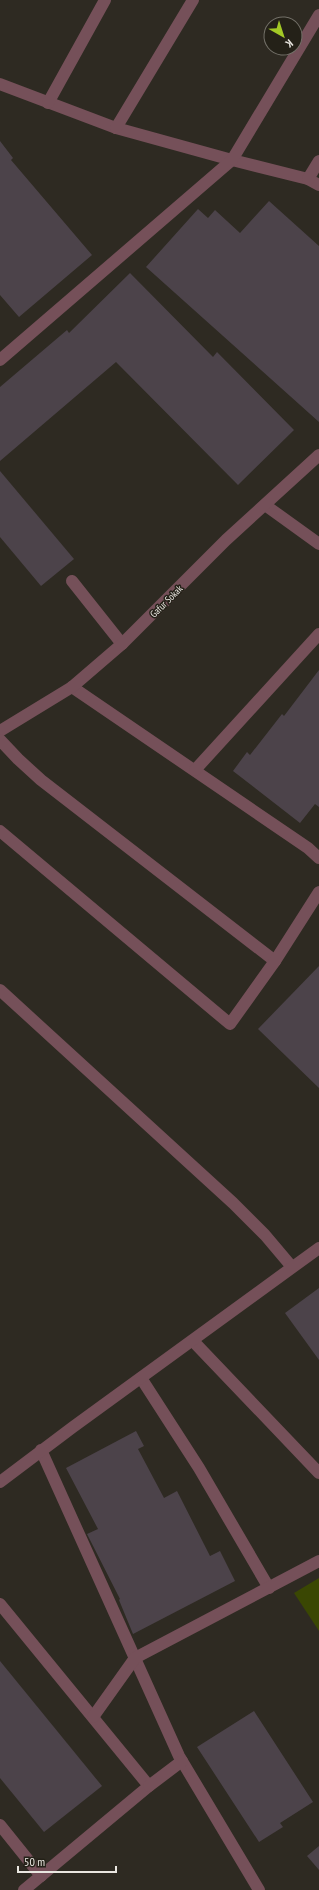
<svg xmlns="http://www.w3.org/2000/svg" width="319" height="1890" viewBox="0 0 319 1890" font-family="'PT Sans Narrow',sans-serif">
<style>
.green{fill:#3a4703}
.building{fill:#4c434a}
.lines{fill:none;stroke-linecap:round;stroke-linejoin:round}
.minor{stroke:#755059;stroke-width:12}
.labels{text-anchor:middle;stroke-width:3;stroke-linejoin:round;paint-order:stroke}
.street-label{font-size:10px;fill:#eae7e1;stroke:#242118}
</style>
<rect width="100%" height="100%" fill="#2e2a22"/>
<polygon class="green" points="319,1578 319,1631 294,1593"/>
<g class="building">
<polygon points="0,141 13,158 11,160 92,255 19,317 0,295"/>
<polygon points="269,201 319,246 319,422 146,267 198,209 208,218 215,210 240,233"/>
<polygon points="130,273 213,357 217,352 294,430 238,485 116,362 0,461 0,387 67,330 69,333"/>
<polygon points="0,471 74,559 41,586 0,537"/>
<polygon points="319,670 319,807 315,804 300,823 233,771 247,752 250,755 282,714 284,716"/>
<polygon points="319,966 319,1088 258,1029"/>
<polygon points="319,1288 319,1360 285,1313"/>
<polygon points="136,1431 144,1446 138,1449 164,1498 177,1491 210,1556 220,1551 235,1581 133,1634 119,1600 120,1599 87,1534 98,1529 66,1468"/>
<polygon points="0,1661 102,1786 44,1832 0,1778"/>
<polygon points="254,1711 313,1802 280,1823 283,1827 259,1842 197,1747"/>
<polygon points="319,1846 319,1870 307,1856"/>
</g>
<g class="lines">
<g class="minor">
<polyline points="0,84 116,128 232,160 308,179 319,185"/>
<polyline points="48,103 105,0"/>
<polyline points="116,128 193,0"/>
<polyline points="308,179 319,161"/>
<polyline points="0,360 232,160 319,15"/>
<polyline points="265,505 319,544"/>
<polyline points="72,581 122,644"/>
<polyline points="72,687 308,848 319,858"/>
<polyline points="0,731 72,687 122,644 226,540 319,455"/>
<polyline points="0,740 18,759 41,780 275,961"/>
<polyline points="195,770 319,634"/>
<polyline points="0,831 230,1024 275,961 319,892"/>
<polyline points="0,990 233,1203 265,1235 292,1267"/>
<polyline points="193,1341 319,1473"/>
<polyline points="141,1378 199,1468 269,1588"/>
<polyline points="41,1450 179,1756 259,1890"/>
<polyline points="0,1482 73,1427 319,1248"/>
<polyline points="0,1604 149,1786 24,1890"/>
<polyline points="93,1717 135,1658 319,1561"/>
<polyline points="149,1786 182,1761"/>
<polyline points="0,1825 41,1876"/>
</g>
</g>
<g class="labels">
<g class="street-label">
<text transform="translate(166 601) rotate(-45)" y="4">Gafur Sokak</text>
</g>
</g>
<g transform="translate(283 36) rotate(141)"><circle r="19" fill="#242118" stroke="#737068"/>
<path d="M0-3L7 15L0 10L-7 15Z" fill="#a3c926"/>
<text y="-6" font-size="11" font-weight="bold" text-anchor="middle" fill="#eae7e1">K</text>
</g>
<path d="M18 1866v6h98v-6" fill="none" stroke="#eae7e1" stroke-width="2"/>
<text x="24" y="1866" font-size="12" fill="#eae7e1" stroke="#242118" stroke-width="3" paint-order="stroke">50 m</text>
</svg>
